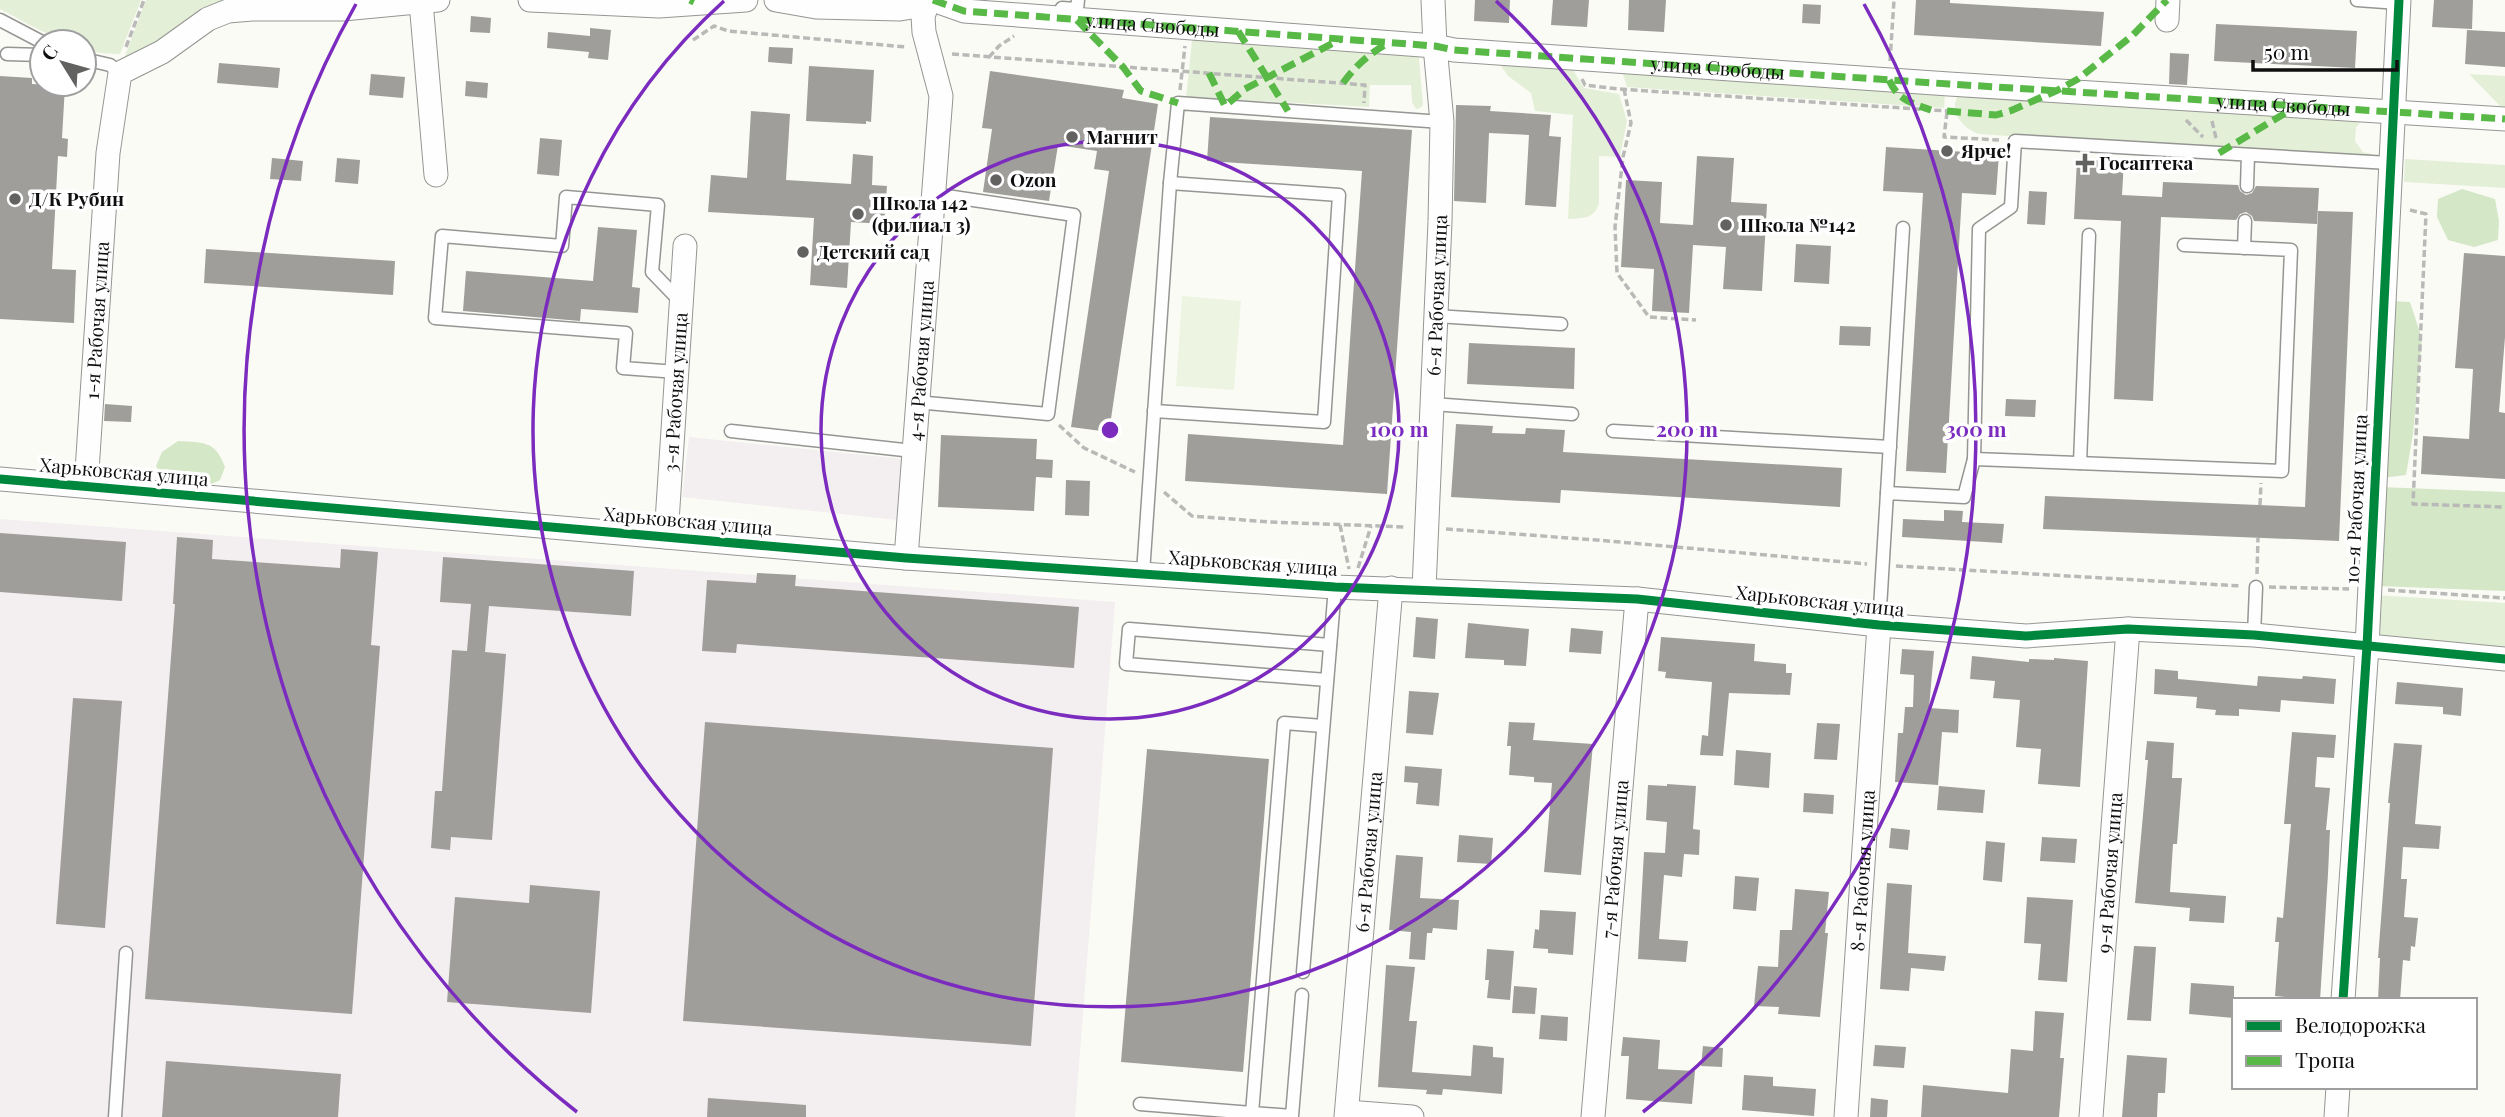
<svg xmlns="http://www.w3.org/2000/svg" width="2505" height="1117" viewBox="0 0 2505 1117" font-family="'Playfair Display',serif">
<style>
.industrial{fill:#f3eff1}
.green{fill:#e4efd7}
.forest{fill:#d4e7c6}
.pitch{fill:#edf4e1}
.building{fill:#9f9e9b}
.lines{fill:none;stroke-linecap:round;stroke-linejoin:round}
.lane-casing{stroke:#959593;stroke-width:15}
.street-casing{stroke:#959593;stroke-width:25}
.path{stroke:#b9b9b8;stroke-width:3.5;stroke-dasharray:7 3.5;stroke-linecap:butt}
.lane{stroke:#fefefe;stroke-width:12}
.street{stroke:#fefefe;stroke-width:23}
.quiet{stroke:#58b947;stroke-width:7;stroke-dasharray:14 7;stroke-linecap:butt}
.cycleway-casing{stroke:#fff;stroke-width:13}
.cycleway{stroke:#00873e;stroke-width:9}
.ring{fill:none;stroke:#7b2cbf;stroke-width:3.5}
.poi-dot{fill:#626260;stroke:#fff;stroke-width:2.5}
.labels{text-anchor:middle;stroke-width:7;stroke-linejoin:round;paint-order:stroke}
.street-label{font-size:19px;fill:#0f0f0f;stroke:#fff}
.poi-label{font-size:19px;font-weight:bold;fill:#0f0f0f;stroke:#fff;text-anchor:start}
.centre{fill:#7b2cbf;stroke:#fff;stroke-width:3.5}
.ring-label{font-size:21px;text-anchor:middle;font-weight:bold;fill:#7b2cbf;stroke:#fff;stroke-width:7;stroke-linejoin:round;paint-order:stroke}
</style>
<rect width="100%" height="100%" fill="#fbfbf6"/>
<g class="industrial">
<polygon points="689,437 904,459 897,520 682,497"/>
<polygon points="0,519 1115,602 1075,1117 0,1117"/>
</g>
<g class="green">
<path d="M0 0H141L120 54 101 53 84 49V42C54 42 26 22 0 9Z"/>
<polygon points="146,0 224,0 210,13 142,55 125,56"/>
<polygon points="1193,31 1418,48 1423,105 1420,108 1416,109 1412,102 1411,85 1370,85 1369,107 1186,97"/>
<path d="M1499 63 1570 65 1584 88 1619 94 1627 121 1620 157 1599 156V203C1595 219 1583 218 1568 219L1573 115 1535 111 1531 93 1508 76Z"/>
<polygon points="1621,68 1945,94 1944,108 1627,87"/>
<polygon points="2469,74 2505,76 2505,107 2500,106"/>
<path d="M1958 96 2362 120 2356 128 2355 141 2363 152 2372 154V160L1979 134C1964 129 1948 112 1958 96Z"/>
<polygon points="2405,159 2505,165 2505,188 2404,182"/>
<polygon points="2375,595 2505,603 2505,652 2373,641"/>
</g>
<g class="forest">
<polygon points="2462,189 2495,199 2499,221 2498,240 2474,247 2448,240 2437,217 2438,199"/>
<polygon points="2390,301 2410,302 2422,339 2413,434 2406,475 2382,478"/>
<path d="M178 441C204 443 215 440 225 467L220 480C198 492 168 490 156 466L162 452Z"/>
<polygon points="2381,487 2505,492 2505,591 2378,586"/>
</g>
<polygon class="pitch" points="1182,296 1241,301 1234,390 1176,386"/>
<g class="building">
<polygon points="1475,0 1510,0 1509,23 1474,21"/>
<polygon points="1553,0 1589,0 1587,27 1551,25"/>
<polygon points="1629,0 1666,0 1664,32 1628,30"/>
<polygon points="1916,0 1950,0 1950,3 2104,12 2101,46 1914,35"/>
<polygon points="2434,0 2473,0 2472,29 2432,27"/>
<polygon points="1803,4 1821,5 1820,24 1802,23"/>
<polygon points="471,16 491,18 490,33 470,32"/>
<polygon points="2216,24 2357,31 2355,68 2214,61"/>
<polygon points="590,28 611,30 608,60 588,58 589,52 547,48 548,32 590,36"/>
<polygon points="2467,30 2505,32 2505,67 2465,64"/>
<polygon points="769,47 793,48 792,64 768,62"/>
<polygon points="2170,53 2189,54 2187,85 2169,84"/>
<polygon points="219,63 280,68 278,88 217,83"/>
<polygon points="809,66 874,70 871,122 866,121 866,124 806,121"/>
<polygon points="990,71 1124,90 1122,98 1158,104 1109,432 1071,427 1109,171 1094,169 1097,151 1058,145 1049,201 983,192 992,129 982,128"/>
<polygon points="371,74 405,77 403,98 369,95"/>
<polygon points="0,76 32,78 32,84 65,86 62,138 68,139 67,157 58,156 52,269 76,270 74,323 0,319"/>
<polygon points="466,81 488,83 487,98 465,96"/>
<polygon points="1456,105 1491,106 1490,111 1551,115 1549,136 1561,137 1556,207 1525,205 1529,135 1489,133 1486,203 1454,201"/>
<polygon points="751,111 790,114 786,180 851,184 853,154 873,156 872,185 887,186 884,224 851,222 847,288 810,285 814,218 708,212 711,175 747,178"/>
<polygon points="1210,117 1412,130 1387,494 1185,481 1188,434 1343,445 1352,311 1362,171 1207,161"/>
<polygon points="540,138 562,140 559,176 537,174"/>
<polygon points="1886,147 1999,154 1996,195 1962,193 1946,473 1906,471 1923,193 1883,191"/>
<polygon points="1697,156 1734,158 1731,202 1767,204 1762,291 1723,289 1726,247 1693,245 1689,313 1652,311 1654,269 1621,267 1626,180 1662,182 1660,223 1693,225"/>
<polygon points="272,158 303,161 301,181 270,179"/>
<polygon points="337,158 360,160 358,184 335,182"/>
<polygon points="2077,159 2124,161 2122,195 2162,197 2163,182 2238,185 2240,191 2246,195 2252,193 2256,186 2319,188 2317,224 2254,221 2252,216 2246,212 2240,214 2236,220 2161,217 2153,401 2114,399 2121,221 2074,219"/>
<polygon points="2029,191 2047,192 2045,225 2027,224"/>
<polygon points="2318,211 2353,212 2339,541 2043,529 2045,496 2305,507"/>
<polygon points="598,227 637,230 632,287 640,288 638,313 581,309 580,321 463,311 466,271 593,281"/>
<polygon points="1796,244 1831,246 1829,284 1794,282"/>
<polygon points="206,249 395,261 393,295 204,283"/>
<polygon points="2464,253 2505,256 2505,337 2499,412 2505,413 2505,479 2421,474 2423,436 2469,439 2473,369 2455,368"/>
<polygon points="1840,326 1871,327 1870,346 1839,345"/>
<polygon points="1469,343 1575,348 1574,389 1467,384"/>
<polygon points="2006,399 2036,400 2035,417 2005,416"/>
<polygon points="105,404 132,406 131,422 104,421"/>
<polygon points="1456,424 1493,426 1492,433 1525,434 1526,428 1565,430 1563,452 1842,468 1840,507 1561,490 1560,503 1451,497"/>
<polygon points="941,435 1037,439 1036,459 1053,460 1052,478 1036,477 1034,511 938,507"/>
<polygon points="1066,480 1090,481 1089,516 1065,515"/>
<polygon points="1944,510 1963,511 1962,522 2004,524 2002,543 1902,537 1903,519 1944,521"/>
<polygon points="0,533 126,542 122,601 0,592"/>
<polygon points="177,537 213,540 212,559 340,568 341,549 378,552 371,645 380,646 352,1014 145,999 175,604 173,604"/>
<polygon points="443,557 634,571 631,616 489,606 485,652 506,654 492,840 451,837 450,850 431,848 435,791 442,791 452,650 467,651 471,604 440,602"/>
<polygon points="757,573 796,575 795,586 1079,607 1074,668 737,644 736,653 702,651 707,580 756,583"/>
<polygon points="1416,617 1438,619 1435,659 1413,657"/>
<polygon points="1468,623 1529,629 1526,666 1504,665 1504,660 1465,658"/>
<polygon points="1571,628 1603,631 1601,654 1569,652"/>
<polygon points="1661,637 1755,644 1754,661 1786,664 1786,673 1792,673 1790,695 1729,693 1723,756 1700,755 1702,735 1708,736 1712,682 1665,678 1666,672 1658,671"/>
<polygon points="1902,649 1934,651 1929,708 1959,710 1958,733 1942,732 1938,785 1895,782 1898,733 1903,733 1905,707 1913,707 1914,675 1900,674"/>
<polygon points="1972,656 2029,662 2029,659 2054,660 2054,658 2088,661 2080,787 2038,784 2041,749 2016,747 2020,700 1993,698 1995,681 1970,679"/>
<polygon points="2155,669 2178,671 2178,679 2257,686 2258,676 2302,679 2303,676 2336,679 2334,704 2281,700 2280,712 2239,709 2239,716 2215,715 2216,710 2196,708 2197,697 2154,694"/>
<polygon points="2397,682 2463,688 2461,716 2443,714 2443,707 2395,704"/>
<polygon points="1409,691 1439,693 1433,735 1406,733"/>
<polygon points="73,698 122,701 105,928 56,924"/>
<polygon points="705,722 1053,748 1031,1046 683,1021"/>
<polygon points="1509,722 1535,723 1533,740 1593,744 1581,875 1544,872 1552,783 1534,782 1534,777 1509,775 1511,746 1507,746"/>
<polygon points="1817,723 1840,724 1837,760 1814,759"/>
<polygon points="2292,732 2336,735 2334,758 2317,757 2315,787 2330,788 2326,830 2330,830 2328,874 2320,1000 2275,996 2279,942 2275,942 2277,917 2283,918 2291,824 2284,824"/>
<polygon points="2147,741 2174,743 2172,778 2182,778 2177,844 2173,844 2170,892 2226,896 2224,923 2189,921 2190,908 2135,903 2148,760 2145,760"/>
<polygon points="2394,743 2422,745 2415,824 2441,826 2439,849 2403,847 2401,879 2407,879 2404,917 2418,918 2415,947 2411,946 2410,961 2403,960 2400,1000 2378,1000 2380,958 2378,958 2390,803 2388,803"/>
<polygon points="1147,749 1269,759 1243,1072 1121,1062"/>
<polygon points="1736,750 1771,753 1769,788 1734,785"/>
<polygon points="1405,766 1442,769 1439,806 1416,804 1418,783 1404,782"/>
<polygon points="1667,784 1696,786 1693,829 1700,830 1699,855 1684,854 1682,877 1664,875 1659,939 1688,941 1686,962 1638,959 1644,852 1665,853 1667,822 1646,820 1648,785 1667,786"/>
<polygon points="1939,786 1985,790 1983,813 1937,810"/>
<polygon points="1804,793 1834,795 1833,814 1803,812"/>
<polygon points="1891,828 1910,830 1908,850 1889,848"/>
<polygon points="1459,835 1493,838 1491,864 1457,862"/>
<polygon points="2042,837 2077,839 2075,863 2040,861"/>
<polygon points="1986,841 2005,843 2002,882 1983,880"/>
<polygon points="1396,855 1423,857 1420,898 1459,900 1457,930 1433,928 1432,933 1427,933 1425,960 1409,959 1411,932 1389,930"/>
<polygon points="1735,876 1759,878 1756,911 1733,909"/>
<polygon points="1887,883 1912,885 1908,953 1946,956 1944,971 1911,968 1909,991 1880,989"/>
<polygon points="530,885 600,891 591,1013 447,1002 455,897 529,903"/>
<polygon points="1795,889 1829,892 1825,933 1828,933 1820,1017 1778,1014 1779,1007 1754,1006 1758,966 1778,967 1780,930 1792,930"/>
<polygon points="2027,897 2073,900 2067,982 2038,980 2041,944 2024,943"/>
<polygon points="1540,910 1576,912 1573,955 1548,953 1548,949 1533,948 1535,929 1539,930"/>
<polygon points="2134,946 2156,947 2151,1021 2127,1020"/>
<polygon points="1487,949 1514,951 1510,1000 1487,998 1489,980 1485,980"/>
<polygon points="1386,965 1415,967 1409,1021 1417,1021 1412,1072 1471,1076 1473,1045 1493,1047 1493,1057 1504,1058 1502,1094 1443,1089 1442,1095 1426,1094 1427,1090 1378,1087"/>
<polygon points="2191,983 2234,986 2234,1018 2189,1014"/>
<polygon points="1514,986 1537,988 1535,1014 1512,1013"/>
<polygon points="2035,1011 2064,1013 2060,1058 2064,1058 2059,1117 1921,1117 1923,1085 2008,1093 2011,1049 2033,1051"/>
<polygon points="1541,1015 1568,1017 1567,1041 1539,1039"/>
<polygon points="1623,1037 1660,1040 1658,1069 1695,1071 1692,1104 1626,1099 1629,1056 1621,1056"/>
<polygon points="1875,1045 1906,1047 1904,1068 1873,1066"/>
<polygon points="1703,1046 1723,1048 1722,1067 1701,1066"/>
<polygon points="2127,1055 2167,1058 2165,1093 2158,1093 2157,1117 2122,1117"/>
<polygon points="166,1061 341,1074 338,1117 162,1117"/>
<polygon points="1744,1075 1773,1077 1773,1086 1816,1089 1814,1116 1742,1110"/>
<polygon points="708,1098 806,1105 806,1117 707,1117"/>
<polygon points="1871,1098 1888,1100 1887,1117 1870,1117"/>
</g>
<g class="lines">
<defs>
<g id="lane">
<polyline points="2357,0 2399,3"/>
<polyline points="1062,8 1077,9 1078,0"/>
<polyline points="0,20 42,42"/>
<polyline points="7,54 42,55"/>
<polyline points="84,59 110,65 120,73"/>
<polyline points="2247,186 2248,155"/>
<polyline points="2244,248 2245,221"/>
<polyline points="1436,316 1561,324"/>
<polyline points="677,372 623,368 626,333 435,318 442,236 562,246 566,197 658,205 652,272 681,302"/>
<polyline points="916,402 1048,414 1074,215 933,194"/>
<polyline points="1432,404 1572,414"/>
<polyline points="1154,411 1324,422 1339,195 1170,183"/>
<polyline points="731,431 913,451"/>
<polyline points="1613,431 1890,447"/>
<polyline points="1974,459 2282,471 2291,250 2184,245"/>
<polyline points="2080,463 2089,235"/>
<polyline points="1887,493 1903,228"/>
<polyline points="1143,573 1170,183 1178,103 1442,122"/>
<polyline points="1879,625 1887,493 1964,497 1974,459 1979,229 2011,207 2015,141 2389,163"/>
<polyline points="2254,635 2256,587"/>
<polyline points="1327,680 1126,664 1129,629 1330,645"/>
<polyline points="1303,972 1335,587"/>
<polyline points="1302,995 1292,1116 1252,1113 1284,723 1323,726"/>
<polyline points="1140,1104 1252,1113"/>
<polyline points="115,1117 126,953"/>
</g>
<g id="street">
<polyline points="530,0 659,6 746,0"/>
<polyline points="776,0 816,7 900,9 912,7 927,0"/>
<path id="s1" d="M933 0 964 11 1435 46 1454 50 1949 84 2505 119"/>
<polyline points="421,2 436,175"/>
<polyline points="2167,20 2168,0"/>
<polyline points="0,479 906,558 1335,587 1637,599 1879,625 2026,636 2128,629 2254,635 2505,659"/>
<path id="s2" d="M86 486 108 153 120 73 162 52 208 19 228 11 252 9H343L438 0"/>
<path id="s3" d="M666 537 685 246"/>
<path id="s4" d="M906 558 941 96 924 32 923 16 929 0"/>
<path id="s5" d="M1424 589 1440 222 1442 122 1435 46 1433 0"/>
<polyline points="2343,1000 2367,646 2399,0"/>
<polyline points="1347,1112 1412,1117"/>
<path id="s6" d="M1346 1117 1391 588"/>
<path id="s7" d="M1593 1117 1637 599"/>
<path id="s8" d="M1846 1117 1879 625"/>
<path id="s9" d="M2091 1117 2128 629"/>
<polyline points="2336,1117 2338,1087"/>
</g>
</defs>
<use href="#lane" class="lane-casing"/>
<use href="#street" class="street-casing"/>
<g class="path">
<polyline points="693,40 714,26 728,31 906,47"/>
<polyline points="126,47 144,0"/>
<polyline points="952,54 1365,85 1364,103"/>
<polyline points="989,57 999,46 1014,36"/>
<polyline points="1890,61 1894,0"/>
<polyline points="1582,79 1585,85 1619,89 1947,111"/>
<polyline points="1624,89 1631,123 1623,157 1615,227 1617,273 1649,317 1696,320"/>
<polyline points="1180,90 1185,46"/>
<polyline points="1947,112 1944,137 1999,140"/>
<polyline points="2186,120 2203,137"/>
<polyline points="2212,121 2216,138"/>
<polyline points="2410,210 2426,214 2413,504 2505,507"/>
<polyline points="1059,425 1084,448 1135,472"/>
<polyline points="1164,492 1192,516 1270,522 1406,527"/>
<polyline points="2260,505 2261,483"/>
<polyline points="1340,525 1349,569"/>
<polyline points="1446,529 1597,540 1867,564"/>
<polyline points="1896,566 2241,586"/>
<polyline points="1358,568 1371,526"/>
<polyline points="2257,574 2258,538"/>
<polyline points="2269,587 2349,589"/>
<polyline points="2388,590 2505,598"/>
</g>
<use href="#lane" class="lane"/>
<use href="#street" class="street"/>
<g class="quiet">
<polyline points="690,0 694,2"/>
<polyline points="933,0 964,11 1435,46 1454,50 1949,84 2505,119"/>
<polyline points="1077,20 1123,67 1141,91 1178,103"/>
<polyline points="1238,31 1288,111"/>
<polyline points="1209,73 1225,106 1245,89 1341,39"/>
<path d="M1889 80C1898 100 1911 103 1931 110"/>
<path d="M1343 83C1356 65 1370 53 1390 42"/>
<polyline points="1947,111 1996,115 2010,111 2058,90 2078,79 2133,35 2167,0"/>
<polyline points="2219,153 2297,106"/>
</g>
<defs>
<g id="cycleway">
<polyline points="0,479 906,558 1335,587 1637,599 1879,625 2026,636 2128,629 2254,635 2505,659"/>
<polyline points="2343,1000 2367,646 2399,0"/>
</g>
</defs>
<use href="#cycleway" class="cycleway-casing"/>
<use href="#cycleway" class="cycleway"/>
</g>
<g class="ring">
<circle cx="1110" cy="430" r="289"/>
<path d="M1496 1A577 577 0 1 1 724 1"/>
<path d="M577 1112A866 866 0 0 1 356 4M1864 4A866 866 0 0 1 1643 1112"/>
</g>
<g class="poi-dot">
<circle cx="1072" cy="137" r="7"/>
<circle cx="1947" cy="151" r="7"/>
<path d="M2081.5 152.5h7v7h7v7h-7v7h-7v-7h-7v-7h7z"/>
<circle cx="996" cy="180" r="7"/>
<circle cx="15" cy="199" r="7"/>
<circle cx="858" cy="214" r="7"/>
<circle cx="1726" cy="225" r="7"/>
<circle cx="803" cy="252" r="7"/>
</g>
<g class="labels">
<g class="street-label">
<text dy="7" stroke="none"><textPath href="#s1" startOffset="222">улица Свободы</textPath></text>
<text dy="7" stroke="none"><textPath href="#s1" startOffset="789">улица Свободы</textPath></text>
<text dy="7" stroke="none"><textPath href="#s1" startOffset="1356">улица Свободы</textPath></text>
<text dy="7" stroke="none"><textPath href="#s5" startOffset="294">6-я Рабочая улица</textPath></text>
<text dy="7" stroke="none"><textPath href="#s2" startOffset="166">1-я Рабочая улица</textPath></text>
<text dy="7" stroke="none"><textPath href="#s4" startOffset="198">4-я Рабочая улица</textPath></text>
<text dy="7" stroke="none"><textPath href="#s3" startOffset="145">3-я Рабочая улица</textPath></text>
<text transform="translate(124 472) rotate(5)" y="7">Харьковская улица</text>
<text transform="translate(2356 499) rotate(-87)" y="7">10-я Рабочая улица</text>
<text transform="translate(688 521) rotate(5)" y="7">Харьковская улица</text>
<text transform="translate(1253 563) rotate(4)" y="7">Харьковская улица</text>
<text transform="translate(1820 601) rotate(6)" y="7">Харьковская улица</text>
<text dy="7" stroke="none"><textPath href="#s6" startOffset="266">6-я Рабочая улица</textPath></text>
<text dy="7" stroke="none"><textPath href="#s7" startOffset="259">7-я Рабочая улица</textPath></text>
<text dy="7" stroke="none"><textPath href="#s8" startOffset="247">8-я Рабочая улица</textPath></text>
<text dy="7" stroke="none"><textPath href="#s9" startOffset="245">9-я Рабочая улица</textPath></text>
</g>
<g class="poi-label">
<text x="1086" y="144">Магнит</text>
<text x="1961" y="158">Ярче!</text>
<text x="2099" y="170">Госаптека</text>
<text x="1010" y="187">Ozon</text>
<text x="29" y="206">Д/К Рубин</text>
<text x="872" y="210">Школа 142<tspan x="872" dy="22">(филиал 3)</tspan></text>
<text x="1740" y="232">Школа №142</text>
<text x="817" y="259">Детский сад</text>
</g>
</g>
<circle cx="1110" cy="430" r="10" class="centre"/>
<g class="ring-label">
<text x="1399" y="437">100 m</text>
<text x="1687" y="437">200 m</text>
<text x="1976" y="437">300 m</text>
</g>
<rect x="2232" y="998" width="245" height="91" fill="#ffffff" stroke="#9f9f9f" stroke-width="2"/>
<rect x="2246" y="1021" width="35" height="10" fill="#00873e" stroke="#9f9f9f" stroke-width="2"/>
<text x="2295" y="1033" font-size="21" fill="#0f0f0f">Велодорожка</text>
<rect x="2246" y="1056" width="35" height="10" fill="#58b947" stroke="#9f9f9f" stroke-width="2"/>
<text x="2295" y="1068" font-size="21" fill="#0f0f0f">Тропа</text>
<g transform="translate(63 63) rotate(307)"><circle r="33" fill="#ffffff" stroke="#9f9f9f" stroke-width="2"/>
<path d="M0-5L12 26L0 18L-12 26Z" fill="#626260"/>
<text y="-10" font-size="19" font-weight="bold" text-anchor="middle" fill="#0f0f0f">С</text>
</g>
<path d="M2253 60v10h144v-10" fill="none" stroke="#0f0f0f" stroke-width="3.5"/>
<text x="2264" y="60" font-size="21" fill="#0f0f0f" stroke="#ffffff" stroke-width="5" paint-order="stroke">50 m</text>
</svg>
